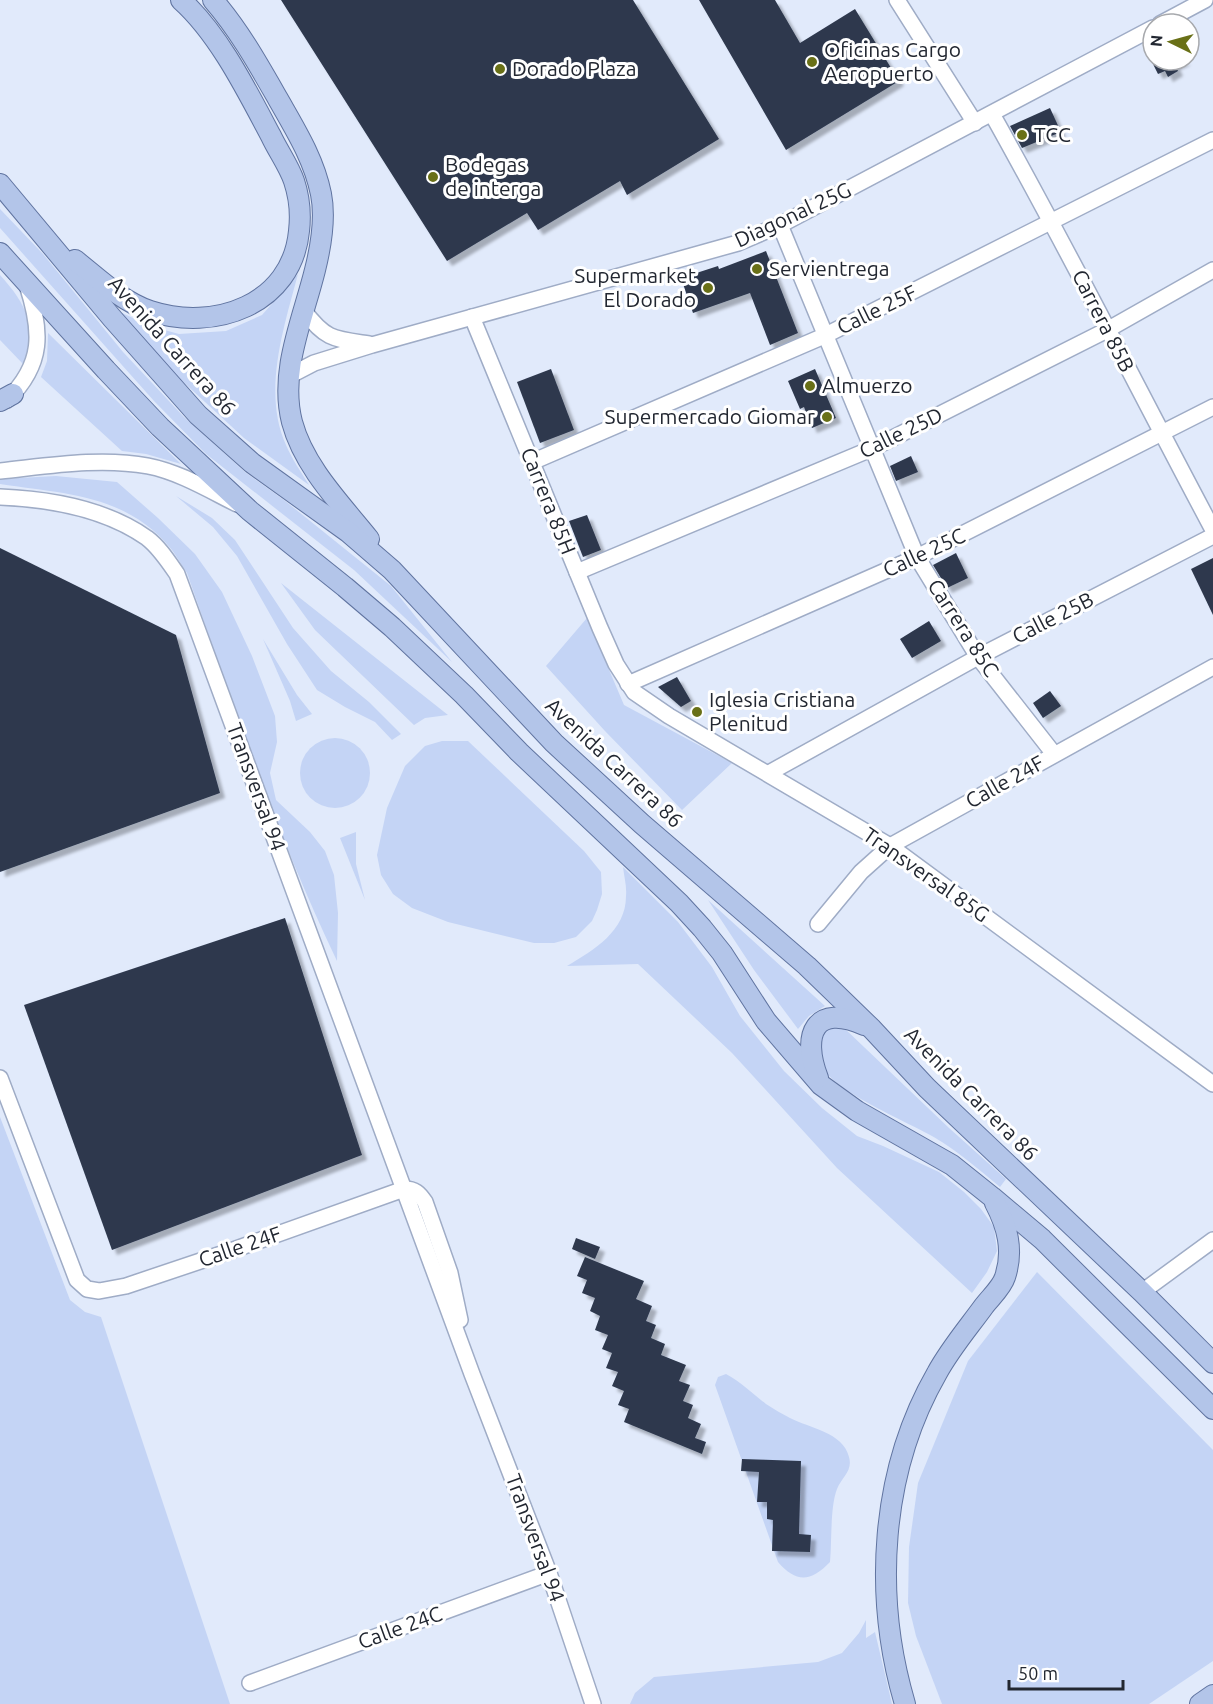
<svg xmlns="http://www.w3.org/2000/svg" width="1213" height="1704" viewBox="0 0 1213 1704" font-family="Ubuntu,sans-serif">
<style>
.green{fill:#c4d4f5}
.building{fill:#2e394e;filter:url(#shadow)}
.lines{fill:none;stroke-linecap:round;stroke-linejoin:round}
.minor-casing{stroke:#9facc6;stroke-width:18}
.major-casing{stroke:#6074a0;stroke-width:22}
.minor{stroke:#fff;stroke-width:15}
.major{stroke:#b3c5e9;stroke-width:20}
.poi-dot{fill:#697017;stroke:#fff;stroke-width:2}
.labels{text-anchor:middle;stroke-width:6;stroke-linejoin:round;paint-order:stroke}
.poi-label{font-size:21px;fill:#222731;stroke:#fff;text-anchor:start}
.street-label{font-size:21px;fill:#222731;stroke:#fff}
</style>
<defs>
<filter id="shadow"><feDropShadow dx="5" dy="5" stdDeviation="1.5" flood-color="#0004"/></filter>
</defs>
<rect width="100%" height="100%" fill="#e1eafb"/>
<g class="green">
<polygon points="0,209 43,254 123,352 184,417 245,472 284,500 391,586 452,662 354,570 206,454 154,401 0,228"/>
<path d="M298 274C284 327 262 392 286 445 292 459 301 472 309 485L244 438 166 366 120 312 150 326 179 334 226 331 262 315Z"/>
<path d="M0 275C27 305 37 326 24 365L0 340Z"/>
<polygon points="48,333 181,464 146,454 122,451 41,377 47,361"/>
<path d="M56 476 117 482 158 518 195 554 222 592 252 656 275 716 277 742 270 773 276 800 310 832 325 851 334 875 338 913 337 961C277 836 233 704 187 573 182 566 177 557 172 550 127 494 65 494 0 484V479Z"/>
<polygon points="176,496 212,518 235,540 293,628 331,671 369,702 401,734 392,740 375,722 345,707 317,690 287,644 237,556 213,527"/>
<polygon points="281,583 448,715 425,718 414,725 315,630"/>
<polygon points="587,618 624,705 732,763 682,810 605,731 546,666"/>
<polygon points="263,639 297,695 312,714 296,721 290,701"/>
<circle cx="335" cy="773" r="35"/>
<polygon points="442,741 468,741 584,851 601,872 602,894 597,910 592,921 576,937 554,943 534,943 448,922 412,908 393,894 381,875 377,855 387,808 405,766 425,746"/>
<polygon points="356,832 356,864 365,900 340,838"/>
<path d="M623 867 678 922 712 967 740 1016 784 1071 822 1108 857 1136 883 1146 939 1172 964 1192 981 1209 994 1227 997 1251 987 1272 972 1293 837 1168 732 1053 638 964 567 966C594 950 626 931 626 896 627 887 624 876 623 867Z"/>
<polygon points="708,900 825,1006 809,1016 798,1029 754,970"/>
<path d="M843 1027 949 1128 1006 1179 1000 1187C981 1171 962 1155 942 1142 914 1123 825 1091 818 1058 816 1049 819 1036 824 1028Z"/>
<polygon points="0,1117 70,1300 85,1312 101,1317 230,1704 0,1704"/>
<polygon points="1037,1272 1213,1450 1213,1661 1149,1704 942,1704 916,1636 908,1603 909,1547 918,1483 968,1361"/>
<path d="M726 1374C741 1382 753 1394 766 1404 774 1409 782 1414 790 1418 809 1428 843 1432 849 1457 853 1471 842 1477 837 1489 830 1507 832 1541 830 1562 811 1582 796 1583 778 1562L715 1385 718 1377Z"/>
<polygon points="866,1620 866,1638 875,1632 892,1704 630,1704 635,1693 654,1677 818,1662 842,1653 859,1633"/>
</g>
<g class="building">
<polygon points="281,0 633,0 719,139 627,195 620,181 538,230 527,213 447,261"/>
<polygon points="699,0 775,0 800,43 855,9 899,81 786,150"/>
<polygon points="1151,60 1186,60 1175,65 1178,71 1168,77 1165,71 1158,74"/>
<polygon points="1050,108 1061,132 1022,148 1010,126"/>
<polygon points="766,251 798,333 770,345 750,293 693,313 681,278 718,266 719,269"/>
<polygon points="551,369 574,430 540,443 517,382"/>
<polygon points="815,369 836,418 812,428 804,407 800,409 788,381"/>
<polygon points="911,456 918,472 896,481 890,466"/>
<polygon points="587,515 601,550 583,557 569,521"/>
<polygon points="0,548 176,635 220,793 0,872"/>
<polygon points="956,553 968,578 947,588 933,565"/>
<polygon points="1213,558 1213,615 1191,569"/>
<polygon points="929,621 941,641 912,658 900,639"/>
<polygon points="677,677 691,701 681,707 658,687"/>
<polygon points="1050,691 1061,706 1043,718 1033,703"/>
<polygon points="285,918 362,1155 112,1250 24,1005"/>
<polygon points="576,1238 600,1247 595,1259 572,1249"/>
<polygon points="585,1257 644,1281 636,1299 652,1306 646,1321 656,1325 651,1338 665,1344 661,1355 686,1365 679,1381 690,1385 683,1401 693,1405 688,1418 701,1424 695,1438 706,1442 702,1454 624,1422 629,1409 618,1405 624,1391 612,1386 618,1372 606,1368 612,1353 602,1349 608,1335 595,1330 600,1316 590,1311 595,1298 582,1293 587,1280 577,1276"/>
<polygon points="742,1459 801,1461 799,1534 811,1535 810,1552 772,1551 773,1520 767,1519 767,1502 757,1502 759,1472 741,1471"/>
</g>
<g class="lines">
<defs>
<g id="minor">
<polyline points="897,0 975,123"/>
<polyline points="1160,24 1205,0"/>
<path d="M992 114C1069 251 1139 391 1213 530"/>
<polyline points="780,225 917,557 978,657 1054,754"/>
<path d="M304 311C326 340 334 339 369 344"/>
<polyline points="472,317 600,628 616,664 634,692 669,716 890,846 1213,1084"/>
<polyline points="289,376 314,363 372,345 738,243 780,225 1153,28"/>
<path d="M7 400C44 364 42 331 27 285"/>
<polyline points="532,462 824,336 1213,140"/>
<path d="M0 471C48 466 100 457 148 466 179 472 209 490 237 504"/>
<path d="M0 497C49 499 106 509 147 538 159 547 168 561 177 574L472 1374 549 1573 593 1704"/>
<polyline points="577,572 871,449 1107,330 1213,270"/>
<polyline points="628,684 917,557 1213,407"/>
<polyline points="769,773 978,657 1213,536"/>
<polyline points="818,924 861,872 890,846 1213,667"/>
<path d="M0 1078 77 1280 87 1289 99 1291 126 1286 233 1250 404 1189C415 1189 419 1193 425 1202L450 1273 460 1320"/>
<polyline points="1142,1292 1213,1240"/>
<polyline points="250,1683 549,1573"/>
</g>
<g id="major">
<path d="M213 0C239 30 258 64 278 99 295 129 314 159 321 194 326 219 321 246 315 270 303 319 279 371 292 422 304 467 341 504 369 539"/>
<polyline points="0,184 112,318 198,415 252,463 348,532 392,570 554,743 642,824 807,966 872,1029 927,1088 1142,1292 1213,1363"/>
<polyline points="0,253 106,370 160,427 250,511 345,587 392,627 464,695 519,752 679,903 702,928 722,953 766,1021 821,1085 857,1111 952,1165 992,1197 1042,1239 1213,1409"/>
<path d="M75 260C98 278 121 301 150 311 214 332 292 305 299 231 301 214 299 196 294 181 289 166 278 151 271 136 247 91 219 34 181 0"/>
<polyline points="0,401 13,394"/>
<path d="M818 1078C801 1034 815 1003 864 1025"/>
<path d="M905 1704C873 1596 880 1472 937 1373 950 1349 968 1328 984 1306 991 1297 1002 1287 1005 1277 1014 1250 1007 1226 995 1203"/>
<polyline points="1200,1704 1213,1695"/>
</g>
</defs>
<use href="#minor" class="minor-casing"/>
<use href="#major" class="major-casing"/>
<use href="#minor" class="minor"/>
<use href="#major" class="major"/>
</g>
<g class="poi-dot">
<circle cx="812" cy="62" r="6"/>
<circle cx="500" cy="69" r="6"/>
<circle cx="1022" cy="135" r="6"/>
<circle cx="433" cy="177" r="6"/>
<circle cx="757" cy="269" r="6"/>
<circle cx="708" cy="288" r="6"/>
<circle cx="810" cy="386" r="6"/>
<circle cx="827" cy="417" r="6"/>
<circle cx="697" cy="712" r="6"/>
</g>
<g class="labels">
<g class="poi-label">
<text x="824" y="57">Oficinas Cargo<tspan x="824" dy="24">Aeropuerto</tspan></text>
<text x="512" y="76">Dorado Plaza</text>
<text x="1034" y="142">TCC</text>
<text x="445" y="172">Bodegas<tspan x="445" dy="24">de interga</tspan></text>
<text x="769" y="276">Servientrega</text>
<text x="696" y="283" text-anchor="end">Supermarket<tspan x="696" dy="24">El Dorado</tspan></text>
<text x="822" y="393">Almuerzo</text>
<text x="815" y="424" text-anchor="end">Supermercado Giomar</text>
<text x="709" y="707">Iglesia Cristiana<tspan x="709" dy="24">Plenitud</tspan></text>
</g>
<g class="street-label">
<text transform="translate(793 215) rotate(-25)" y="7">Diagonal 25G</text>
<text transform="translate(877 310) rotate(-26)" y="7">Calle 25F</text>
<text transform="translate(1103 321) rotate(63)" y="7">Carrera 85B</text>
<text transform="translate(172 346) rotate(48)" y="7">Avenida Carrera 86</text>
<text transform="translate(901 433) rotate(-26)" y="7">Calle 25D</text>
<text transform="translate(548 501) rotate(68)" y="7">Carrera 85H</text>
<text transform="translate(924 553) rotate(-25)" y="7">Calle 25C</text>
<text transform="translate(1053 618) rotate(-27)" y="7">Calle 25B</text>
<text transform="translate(963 628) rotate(57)" y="7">Carrera 85C</text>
<text transform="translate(614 763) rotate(43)" y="7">Avenida Carrera 86</text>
<text transform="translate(1005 782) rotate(-29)" y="7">Calle 24F</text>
<text transform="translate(256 787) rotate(70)" y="7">Transversal 94</text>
<text transform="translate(926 875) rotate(35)" y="7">Transversal 85G</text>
<text transform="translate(971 1094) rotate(45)" y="7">Avenida Carrera 86</text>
<text transform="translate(240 1247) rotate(-19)" y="7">Calle 24F</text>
<text transform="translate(535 1538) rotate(70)" y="7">Transversal 94</text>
<text transform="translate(400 1628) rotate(-20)" y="7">Calle 24C</text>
</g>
</g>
<g transform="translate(1171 42) rotate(275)"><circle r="28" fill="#ffffff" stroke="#a7a9ad" stroke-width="1.5"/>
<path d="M0-4.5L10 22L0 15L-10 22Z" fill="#697017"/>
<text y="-9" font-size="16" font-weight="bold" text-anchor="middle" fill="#222731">N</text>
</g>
<path d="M1009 1680v9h114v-9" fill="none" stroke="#222731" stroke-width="3"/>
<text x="1018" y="1680" font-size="18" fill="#222731" stroke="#ffffff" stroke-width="4.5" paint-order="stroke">50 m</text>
</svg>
